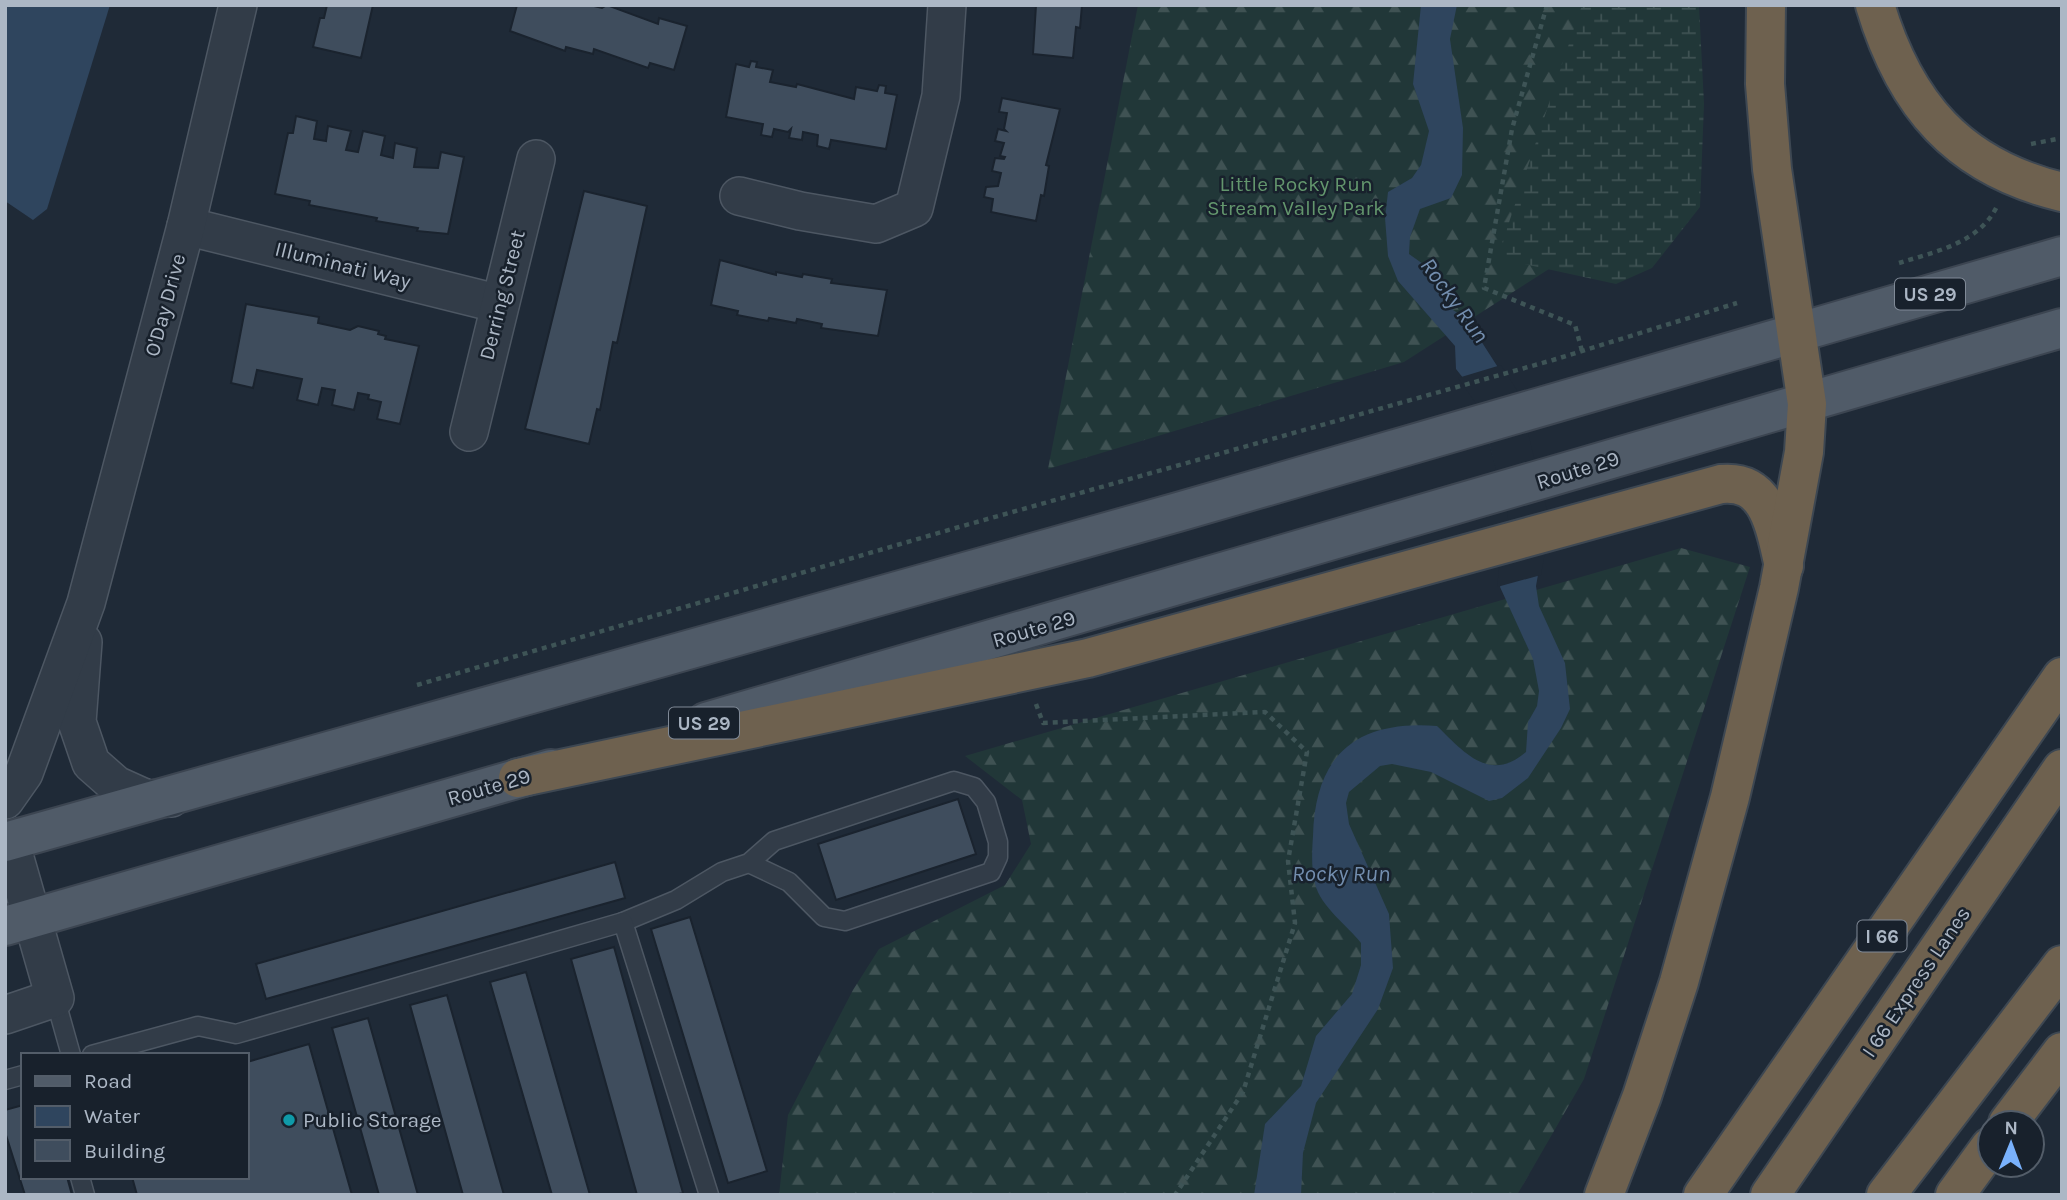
<svg xmlns="http://www.w3.org/2000/svg" width="2067" height="1200" viewBox="0 0 2067 1200" font-family="Karla,sans-serif">
<style>
.forest{fill:url(#forest-firs)}
.wetland{fill:url(#wetland-marsh)}
.water{fill:#2f455e}
.pier{fill:#1f2a37}
.building{fill:#3f4d5d;stroke:#1a232e;stroke-width:2}
.lines{fill:none;stroke-linecap:round;stroke-linejoin:round}
.service-casing{stroke:#4d5763;stroke-width:21}
.minor-casing{stroke:#4d5763;stroke-width:40}
.primary-casing{stroke:#3c4551;stroke-width:42}
.motorway-casing{stroke:#3d4752;stroke-width:42}
.path{stroke:#3e5456;stroke-width:4.5;stroke-dasharray:5 5;stroke-linecap:butt}
.service{stroke:#323c48;stroke-width:18}
.minor{stroke:#323c48;stroke-width:37}
.primary{stroke:#505b68;stroke-width:38}
.motorway{stroke:#6e614f;stroke-width:38}
.culture-dot{fill:#0f9aa8;stroke:#18212c;stroke-width:2.5}
.labels{text-anchor:middle;stroke-width:5;stroke-linejoin:round;paint-order:stroke}
.shield{fill:#18212c;stroke:#808a97;stroke-width:2}
.shield-label{font-size:19px;font-weight:bold;fill:#acb7c5}
.park-label{font-size:21px;fill:#63966d;stroke:#18212c}
.street-label{font-size:21px;fill:#acb7c5;stroke:#18212c}
.poi-label{font-size:21px;fill:#acb7c5;stroke:#18212c;text-anchor:start}
.water-label{font-size:23px;font-style:italic;fill:#738eaf;stroke:#18212c}
</style>
<defs>
<pattern id="forest-firs" width="22" height="20" patternUnits="userSpaceOnUse" patternTransform="scale(1.75)"><rect width="22" height="20" fill="#213738"/><path d="M5 1l3.5 6h-7zM16 11l3.5 6h-7z" fill="#3f5253"/></pattern>
<pattern id="wetland-marsh" width="20" height="14" patternUnits="userSpaceOnUse" patternTransform="scale(1.75)"><rect width="20" height="14" fill="#213738"/><path d="M1 5h8M5 5V1M11 12h8M15 12V8" fill="none" stroke="#3f5253"/></pattern>
</defs>
<rect width="100%" height="100%" fill="#1f2a37"/>
<g class="forest">
<polygon points="1138,5 1645,5 1638,212 1404,362 1048,469"/>
<polygon points="1681,548 1750,567 1584,1079 1517,1195 779,1195 788,1115 853,990 879,949 1005,885 1031,844 1022,800 965,756"/>
</g>
<polygon class="wetland" points="1582,5 1699,5 1704,104 1700,207 1652,268 1616,284 1497,258"/>
<g class="water">
<polygon points="5,5 110,5 47,209 33,220 5,201"/>
<path d="M1421 5H1457L1450 39 1463 128 1462 175 1451 198 1420 209 1410 237 1409 254 1440 276 1453 310 1467 319 1515 394 1547 524 1536 586 1539 606 1565 663 1570 709 1561 728 1528 778 1502 798 1489 801 1431 772 1392 764 1380 766 1349 792 1346 803 1349 824 1389 914 1393 968 1378 1009 1316 1103 1303 1153 1301 1195H1254L1265 1124 1301 1086 1316 1036 1352 994 1361 965V943C1347 925 1321 907 1315 884 1311 868 1312 851 1313 836 1315 755 1356 720 1437 726 1463 751 1489 784 1526 752L1528 722 1537 706 1539 691 1533 659 1500 587 1513 527 1475 393 1456 369 1455 346 1398 281 1388 256 1385 218 1388 192 1412 178 1421 165 1429 131 1413 84Z"/>
</g>
<polygon class="pier" points="1501,365 1518,392 1550,523 1541,575 1497,587 1502,543 1509,527 1507,511 1480,409 1458,378"/>
<g class="building">
<polygon points="327,5 373,5 361,58 313,47 320,18 324,18"/>
<polygon points="517,5 590,5 602,8 607,5 658,24 659,18 687,26 674,70 650,63 648,68 594,49 593,54 566,47 565,51 510,31"/>
<polygon points="1036,5 1082,5 1080,28 1076,27 1073,58 1033,54"/>
<polygon points="751,61 757,62 756,67 773,70 770,82 796,87 797,84 854,99 856,87 877,91 879,85 886,86 885,93 897,95 886,149 831,140 829,149 817,146 818,135 803,132 802,140 789,138 791,129 788,132 774,129 772,137 761,135 763,124 726,117 736,64 749,67"/>
<polygon points="1002,98 1060,109 1046,165 1049,166 1044,196 1041,195 1036,221 991,212 993,199 984,197 986,187 998,186 1001,173 992,171 995,158 1004,159 1005,157 1000,156 1004,143 995,141 998,129 1006,131 1004,129 1007,113 999,112"/>
<polygon points="296,116 317,121 314,139 326,141 328,126 351,131 346,150 358,152 363,131 385,136 381,155 393,158 395,143 417,148 414,167 438,168 441,152 464,157 448,234 417,231 418,228 376,221 377,218 309,205 310,201 275,194 288,133 293,133"/>
<polygon points="584,191 647,206 617,343 613,342 600,410 597,409 589,444 525,429"/>
<polygon points="720,260 776,275 776,272 802,277 803,274 832,279 831,283 887,290 878,336 821,328 822,324 797,319 796,323 769,318 768,321 737,315 738,311 711,305"/>
<polygon points="246,304 319,317 318,323 350,330 358,326 379,331 378,334 386,336 385,339 419,346 400,424 377,419 381,402 368,399 369,395 358,393 354,410 332,405 335,390 322,388 318,405 297,400 302,379 257,370 253,388 231,383"/>
<polygon points="958,799 976,854 836,900 818,844"/>
<polygon points="615,862 625,898 266,999 256,964"/>
<polygon points="690,917 767,1171 728,1183 651,929"/>
<polygon points="614,947 683,1193 675,1195 637,1195 571,959"/>
<polygon points="526,972 590,1195 552,1195 490,982"/>
<polygon points="447,995 504,1195 463,1195 410,1005"/>
<polygon points="368,1018 418,1195 379,1195 332,1028"/>
<polygon points="309,1044 352,1195 137,1195 132,1177 247,1177 247,1062"/>
<polygon points="23,1105 23,1177 67,1177 72,1195 25,1195 5,1132 5,1110"/>
</g>
<g class="lines">
<defs>
<g id="service">
<polyline points="623,922 676,900 722,872 749,863 774,841 954,781 974,787 986,802 998,842 998,857 991,872 845,921 824,917 789,882 749,863"/>
<polyline points="55,998 71,1055"/>
<polyline points="92,1055 198,1026 236,1034 623,922 709,1195"/>
<polyline points="5,1080 23,1075"/>
<polyline points="80,1177 85,1195"/>
</g>
<g id="minor">
<polyline points="739,196 800,211 876,224 914,208 941,96 947,5"/>
<polyline points="186,226 500,304"/>
<polyline points="469,432 536,159"/>
<polyline points="83,642 77,722 91,763 116,785 147,799 171,798"/>
<polyline points="5,800 24,773 86,603 186,226 238,5"/>
<polyline points="5,1015 55,998 10,841"/>
</g>
<g id="primary">
<polyline points="706,722 2062,328"/>
<polyline points="5,842 1178,512 2062,256"/>
<polyline points="5,926 551,769"/>
</g>
<g id="motorway">
<path d="M1875 5C1905 105 1958 167 2062 192"/>
<path d="M518 778 1088 658 1721 484C1770 479 1775 530 1784 566"/>
<polyline points="2008,1123 2062,1052"/>
<polyline points="1604,1195 1642,1096 1679,982 1730,797 1779,588 1804,452 1807,404 1772,169 1765,84 1766,5"/>
<polyline points="1703,1195 2062,677"/>
<polyline points="1770,1195 2062,769"/>
<polyline points="1886,1195 2062,965"/>
<polyline points="1955,1195 1990,1147"/>
</g>
</defs>
<use href="#service" class="service-casing"/>
<use href="#minor" class="minor-casing"/>
<use href="#primary" class="primary-casing"/>
<use href="#motorway" class="motorway-casing"/>
<g class="path">
<polyline points="1547,5 1512,129 1484,288 1575,325 1582,351"/>
<polyline points="2031,144 2062,138"/>
<path d="M1899 263C1934 252 1980 243 1997 206"/>
<polyline points="417,685 952,529 1553,360 1737,303"/>
<polyline points="1036,704 1043,723 1265,712 1307,752 1288,861 1295,923 1243,1092 1175,1195"/>
</g>
<use href="#service" class="service"/>
<use href="#minor" class="minor"/>
<use href="#primary" class="primary"/>
<use href="#motorway" class="motorway"/>
</g>
<circle class="culture-dot" cx="289" cy="1120" r="7"/>
<g class="labels">
<g class="shield">
<rect x="1895" y="278.5" width="70" height="31" rx="5"/>
<rect x="669" y="707.5" width="70" height="31" rx="5"/>
<rect x="1857.5" y="920.5" width="49" height="31" rx="5"/>
</g>
<g class="shield-label">
<text x="1930" y="301">US 29</text>
<text x="704" y="730">US 29</text>
<text x="1882" y="943">I 66</text>
</g>
<g class="park-label">
<text x="1296" y="191">Little Rocky Run<tspan x="1296" dy="24">Stream Valley Park</tspan></text>
</g>
<g class="street-label">
<text transform="translate(343 265) rotate(14)" y="7">Illuminati Way</text>
<text transform="translate(502 295) rotate(-76)" y="7">Derring Street</text>
<text transform="translate(165 305) rotate(-75)" y="7">O'Day Drive</text>
<text transform="translate(1578 470) rotate(-17)" y="7">Route 29</text>
<text transform="translate(1034 629) rotate(-16)" y="7">Route 29</text>
<text transform="translate(489 787) rotate(-16)" y="7">Route 29</text>
<text transform="translate(1916 982) rotate(-56)" y="7">I 66 Express Lanes</text>
</g>
<g class="poi-label">
<text x="303" y="1127">Public Storage</text>
</g>
<g class="water-label">
<text transform="translate(1455 300) rotate(54)" y="8">Rocky Run</text>
<text x="1341" y="881">Rocky Run</text>
</g>
</g>
<rect width="2067" height="1200" fill="none" stroke="#acb7c5" stroke-width="14"/>
<rect x="21" y="1053" width="228" height="126" fill="#18212c" stroke="#535d69" stroke-width="2"/>
<rect x="35" y="1076" width="35" height="10" fill="#505b68" stroke="#535d69" stroke-width="2"/>
<text x="84" y="1088" font-size="21" fill="#acb7c5">Road</text>
<rect x="35" y="1106" width="35" height="21" fill="#2f455e" stroke="#535d69" stroke-width="2"/>
<text x="84" y="1123" font-size="21" fill="#acb7c5">Water</text>
<rect x="35" y="1140" width="35" height="21" fill="#3f4d5d" stroke="#535d69" stroke-width="2"/>
<text x="84" y="1158" font-size="21" fill="#acb7c5">Building</text>
<g transform="translate(2011 1144) rotate(1)"><circle r="33" fill="#18212c" stroke="#535d69" stroke-width="2"/>
<path d="M0-5L12 26L0 18L-12 26Z" fill="#79b1fc"/>
<text y="-10" font-size="19" font-weight="bold" text-anchor="middle" fill="#acb7c5">N</text>
</g>
</svg>
